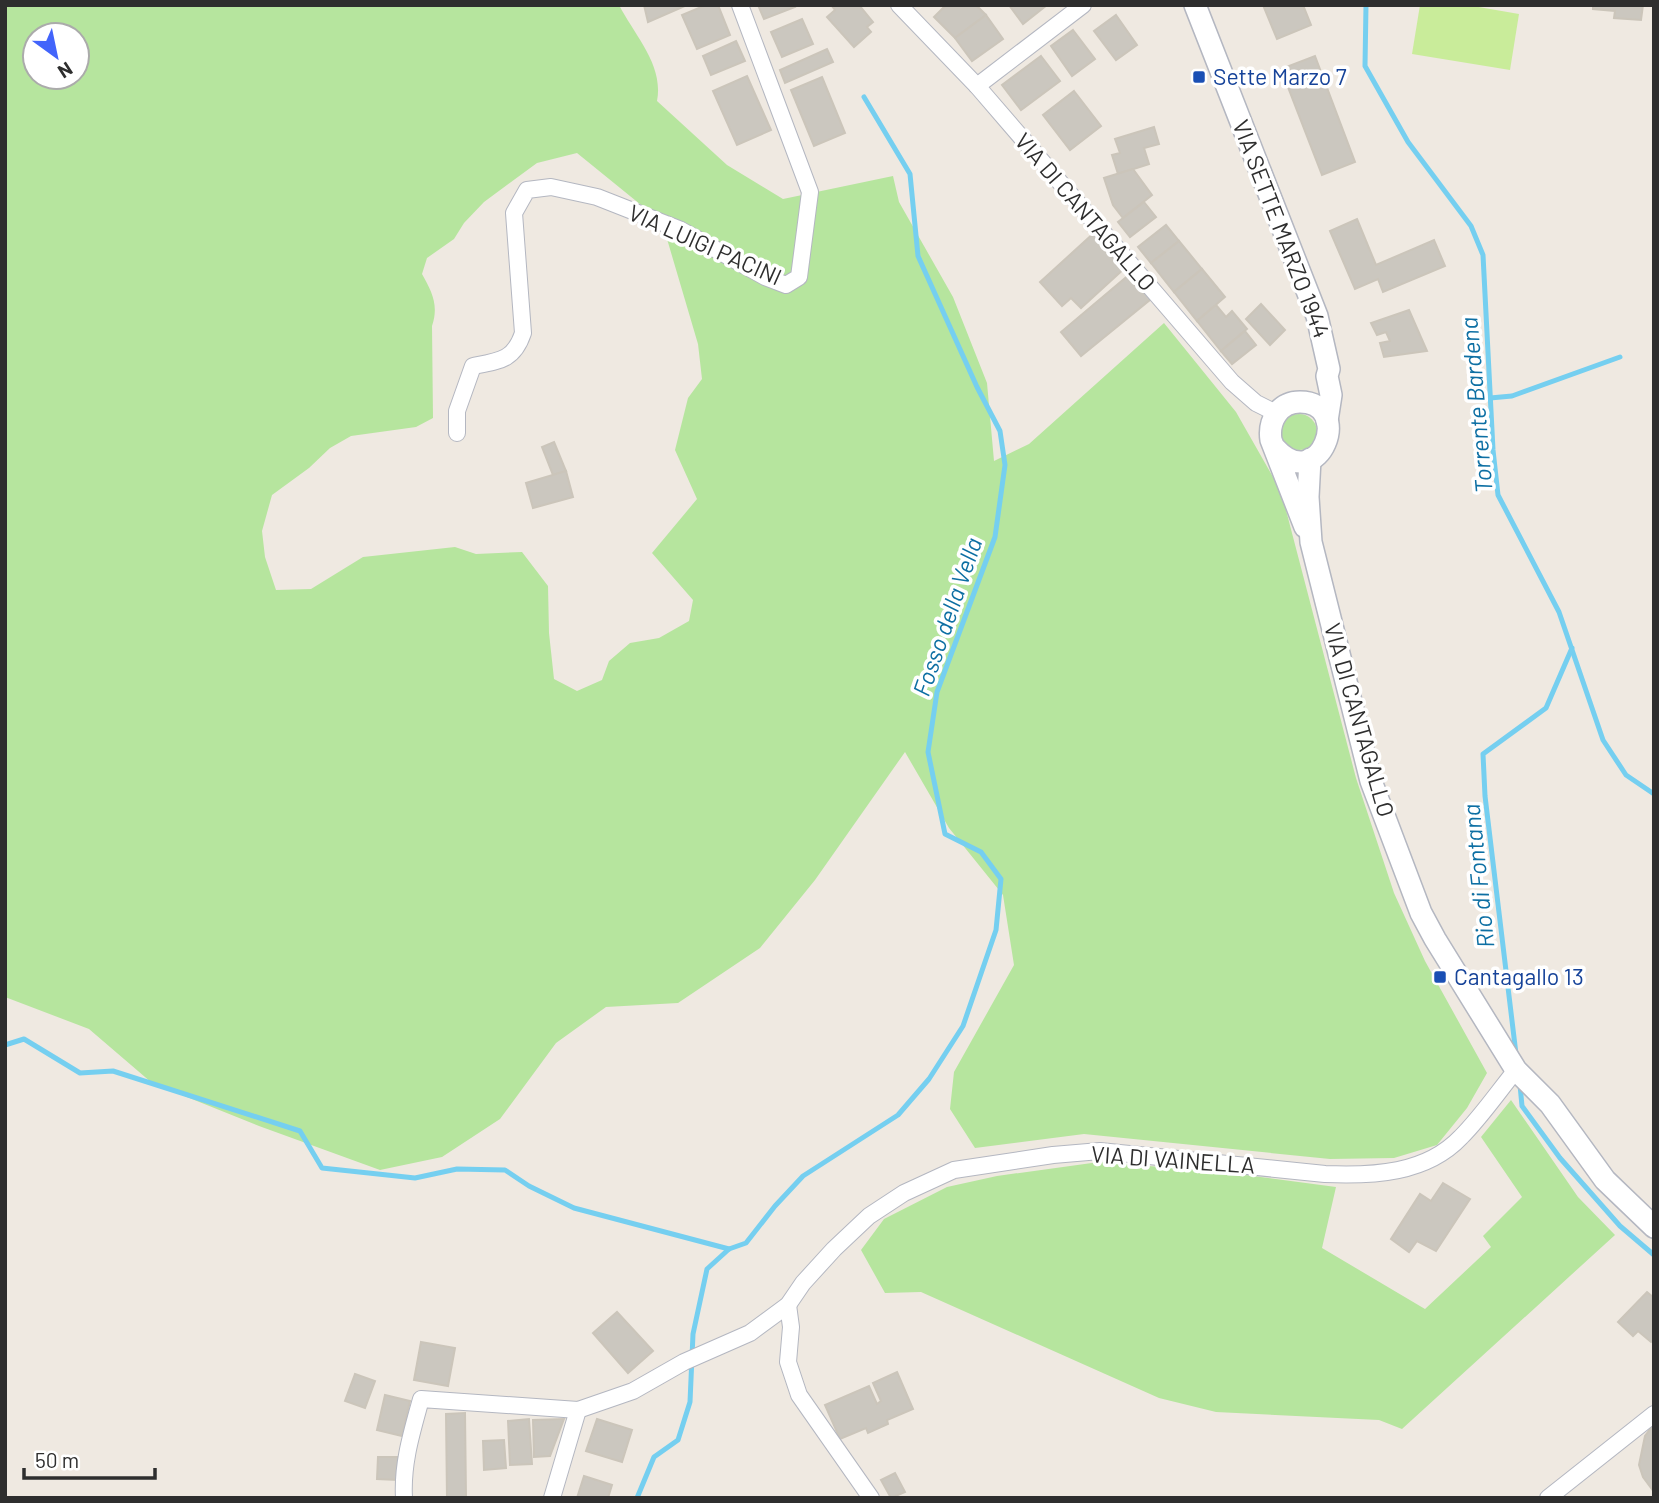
<svg xmlns="http://www.w3.org/2000/svg" width="1659" height="1503" viewBox="0 0 1659 1503" font-family="Barlow,sans-serif">
<style>
.green{fill:#b6e59e;fill-rule:evenodd}
.pitch{fill:#c9ec9a}
.lines{fill:none;stroke-linecap:round;stroke-linejoin:round}
.stream{stroke:#75cff0;stroke-width:5}
.building{fill:#cbc7bf;stroke:#cbc5ba;stroke-width:2}
.minor-casing{stroke:#b4b7c1;stroke-width:18}
.tertiary-casing{stroke:#b4b7c1;stroke-width:24}
.minor{stroke:#fff;stroke-width:16}
.tertiary{stroke:#fff;stroke-width:21}
.transit-dot{fill:#1a4fb4;stroke:#fff;stroke-width:2.5}
.labels{text-anchor:middle;stroke-width:7;stroke-linejoin:round;paint-order:stroke}
.transit-label{font-size:23px;fill:#164399;stroke:#fff;text-anchor:start}
.street-label{font-size:23px;fill:#2e2e2e;stroke:#fff}
.water-label{font-size:24px;font-style:italic;fill:#0d6fa3;stroke:#fff}
</style>
<rect width="100%" height="100%" fill="#efe9e1"/>
<g class="green">
<path d="M5 5H619C635 36 664 65 657 101L727 165 783 199 893 176 899 202 953 297 987 383 994 461 1029 444 1164 323 1236 412 1281 491 1356 778 1394 893 1425 961 1487 1073 1467 1108 1437 1145 1394 1158 1330 1159 1084 1134 975 1148 950 1109 954 1072 1014 965 1003 895 949 828 905 752 815 880 760 948 678 1003 606 1007 556 1043 500 1119 442 1157 380 1170 259 1126 152 1083 89 1029 5 997ZM35 35H77V77H35ZM577 153 662 222 698 344 702 379 688 398 675 450 697 499 652 553 693 600 689 621 659 638 630 643 609 661 602 680 577 691 554 679 549 633 548 586 522 552 476 554 455 547 363 557 311 589 276 590 265 557 262 531 272 495 309 468 330 448 351 436 416 427 433 418 432 326C439 305 432 292 422 274L427 258 454 239 464 223 484 202 537 163Z"/>
<circle cx="1299" cy="432" r="18"/>
<polygon points="1511,1100 1578,1197 1615,1235 1402,1429 1379,1420 1216,1412 1159,1398 921,1292 885,1293 861,1250 884,1219 947,1187 997,1176 1099,1162 1223,1172 1336,1187 1322,1248 1425,1309 1491,1247 1483,1236 1522,1197 1481,1137"/>
</g>
<polygon class="pitch" points="1420,5 1467,5 1519,14 1510,70 1412,54"/>
<g class="lines">
<g class="stream">
<polyline points="1366,5 1365,66 1408,142 1471,226 1483,255 1493,450 1498,495 1559,612 1603,740 1626,775 1654,794"/>
<polyline points="1490,398 1512,396 1620,357"/>
<polyline points="5,1045 24,1039 80,1073 113,1071 300,1131 322,1168 415,1178 457,1169 505,1170 529,1186 574,1208 729,1249"/>
<polyline points="1516,1054 1485,796 1483,754 1546,708 1572,648"/>
<polyline points="1520,1085 1522,1106 1560,1158 1620,1226 1654,1255"/>
<polyline points="637,1498 654,1457 678,1440 690,1402 693,1334 707,1269 729,1249 746,1243 775,1206 803,1176 898,1115 929,1079 963,1026 996,930 1001,879 981,852 945,834 928,752 937,692 995,537 1005,465 1000,431 977,387 918,256 910,174 864,97"/>
</g>
</g>
<g class="building">
<polygon points="644,5 687,5 648,22"/>
<polygon points="706,5 718,5 730,35 697,49 682,15"/>
<polygon points="758,5 794,5 795,7 764,19"/>
<polygon points="831,5 859,5 873,22 867,27 871,32 854,47 827,17 835,10"/>
<polygon points="946,5 976,5 986,15 955,38 934,17"/>
<polygon points="1009,5 1047,5 1023,24"/>
<polygon points="1263,5 1303,5 1311,25 1277,39"/>
<polygon points="1593,5 1643,5 1641,20 1614,18 1615,11 1593,9"/>
<polygon points="986,15 1003,39 972,61 955,38"/>
<polygon points="1116,15 1137,45 1116,60 1094,31"/>
<polygon points="802,19 813,44 782,57 771,32"/>
<polygon points="1073,30 1095,59 1072,76 1051,46"/>
<polygon points="736,41 745,61 711,75 703,56"/>
<polygon points="827,49 833,62 785,83 780,70"/>
<polygon points="1041,56 1060,81 1021,110 1002,85"/>
<polygon points="1315,56 1355,162 1322,175 1281,69"/>
<polygon points="747,76 771,130 737,145 713,91"/>
<polygon points="822,77 845,133 814,146 791,90"/>
<polygon points="1074,91 1101,126 1070,150 1043,115"/>
<polygon points="1154,127 1159,144 1144,148 1149,164 1118,174 1112,155 1120,153 1115,139"/>
<polygon points="1133,169 1152,195 1123,218 1113,205 1104,178"/>
<polygon points="1144,202 1156,217 1130,237 1118,222"/>
<polygon points="1357,219 1376,265 1434,240 1445,266 1383,292 1378,279 1355,289 1330,231"/>
<polygon points="1166,225 1179,241 1151,263 1138,247"/>
<polygon points="1095,232 1126,267 1081,308 1071,298 1062,306 1040,282"/>
<polygon points="1179,241 1202,269 1174,292 1151,263"/>
<polygon points="1202,269 1225,297 1197,321 1174,292"/>
<polygon points="1130,274 1151,299 1081,356 1061,332"/>
<polygon points="1261,304 1285,330 1270,345 1246,319"/>
<polygon points="1216,305 1226,317 1232,311 1247,329 1221,351 1197,321"/>
<polygon points="1409,310 1427,351 1384,357 1380,343 1390,341 1386,332 1377,335 1371,323"/>
<polygon points="1245,331 1256,345 1232,364 1221,351"/>
<polygon points="554,442 566,471 553,475 542,447"/>
<polygon points="566,471 573,497 533,508 526,483"/>
<polygon points="1443,1183 1470,1199 1436,1251 1417,1241 1409,1252 1391,1239 1420,1194 1431,1201"/>
<polygon points="1647,1292 1654,1298 1654,1339 1651,1342 1638,1331 1633,1336 1618,1322"/>
<polygon points="617,1312 653,1351 628,1373 593,1333"/>
<polygon points="421,1342 455,1348 448,1386 414,1380"/>
<polygon points="897,1372 913,1409 887,1420 888,1424 868,1433 866,1428 840,1439 825,1405 869,1386 877,1404 881,1401 873,1383"/>
<polygon points="355,1374 375,1381 365,1408 345,1401"/>
<polygon points="385,1395 410,1401 402,1436 377,1430"/>
<polygon points="465,1413 466,1498 447,1498 446,1414"/>
<polygon points="529,1419 532,1464 510,1465 508,1421"/>
<polygon points="564,1419 550,1456 534,1457 533,1420"/>
<polygon points="597,1419 632,1430 622,1462 586,1451"/>
<polygon points="1654,1424 1654,1492 1643,1477 1639,1465 1645,1436"/>
<polygon points="504,1440 506,1468 484,1470 483,1441"/>
<polygon points="378,1457 399,1457 398,1480 377,1479"/>
<polygon points="895,1473 905,1492 891,1498 881,1480"/>
<polygon points="584,1476 612,1485 608,1498 577,1498"/>
</g>
<g class="lines">
<defs>
<g id="minor">
<polyline points="899,5 977,86 1232,382 1256,403 1276,413"/>
<polyline points="977,86 1083,5"/>
<path d="M457 433V411L473 366C500 361 514 360 523 333L514 213 527 190 551 187 597 197 681 230 765 277 786 285 799 277 810 192 740 5"/>
<polyline points="788,1305 791,1327 788,1362 799,1395 871,1498"/>
<path d="M404 1498C402 1463 412 1432 421 1399L578 1410 633 1391 684 1362 750 1333 788 1305 803 1283 834 1249 869 1216 904 1193 954 1170 1053 1155 1100 1151 1325 1174C1373 1176 1426 1174 1461 1137 1481 1117 1498 1092 1516 1070"/>
<polyline points="552,1498 578,1410"/>
<polyline points="1548,1498 1654,1414"/>
</g>
<g id="tertiary">
<polyline points="1195,5 1317,316 1329,369 1327,376 1331,395 1327,421"/>
<path d="M1275 448C1320 497 1355 402 1300 402 1279 402 1268 421 1271 440L1305 527"/>
<polyline points="1310,459 1308,497 1311,542 1371,781 1421,913 1435,939 1516,1070 1550,1104 1605,1180 1654,1227"/>
</g>
</defs>
<use href="#minor" class="minor-casing"/>
<use href="#tertiary" class="tertiary-casing"/>
<use href="#minor" class="minor"/>
<use href="#tertiary" class="tertiary"/>
</g>
<g class="transit-dot">
<rect x="1192" y="70" width="14" height="14" rx="3.5"/>
<rect x="1433" y="970" width="14" height="14" rx="3.5"/>
</g>
<g class="labels">
<g class="transit-label">
<text x="1213" y="85">Sette Marzo 7</text>
<text x="1454" y="985">Cantagallo 13</text>
</g>
<g class="street-label">
<text transform="translate(1085 212) rotate(49)" y="8">VIA DI CANTAGALLO</text>
<text transform="translate(1281 229) rotate(69)" y="8">VIA SETTE MARZO 1944</text>
<text transform="translate(705 245) rotate(24)" y="8">VIA LUIGI PACINI</text>
<text transform="translate(1359 720) rotate(74)" y="8">VIA DI CANTAGALLO</text>
<text transform="translate(1173 1160) rotate(4)" y="8">VIA DI VAINELLA</text>
</g>
<g class="water-label">
<text transform="translate(1477 405) rotate(-95)" y="8">Torrente Bardena</text>
<text transform="translate(948 617) rotate(-71)" y="8">Fosso della Vella</text>
<text transform="translate(1479 876) rotate(-96)" y="8">Rio di Fontana</text>
</g>
</g>
<rect width="1659" height="1503" fill="none" stroke="#2e2e2e" stroke-width="14"/>
<g transform="translate(56 56) rotate(147)"><circle r="33" fill="#ffffff" stroke="#ababab" stroke-width="2"/>
<path d="M0-5L12 26L0 18L-12 26Z" fill="#4264fb"/>
<text y="-10" font-size="19" font-weight="bold" text-anchor="middle" fill="#2e2e2e">N</text>
</g>
<path d="M24 1468v10h131v-10" fill="none" stroke="#2e2e2e" stroke-width="3.5"/>
<text x="35" y="1468" font-size="21" fill="#2e2e2e" stroke="#ffffff" stroke-width="5" paint-order="stroke">50 m</text>
</svg>
